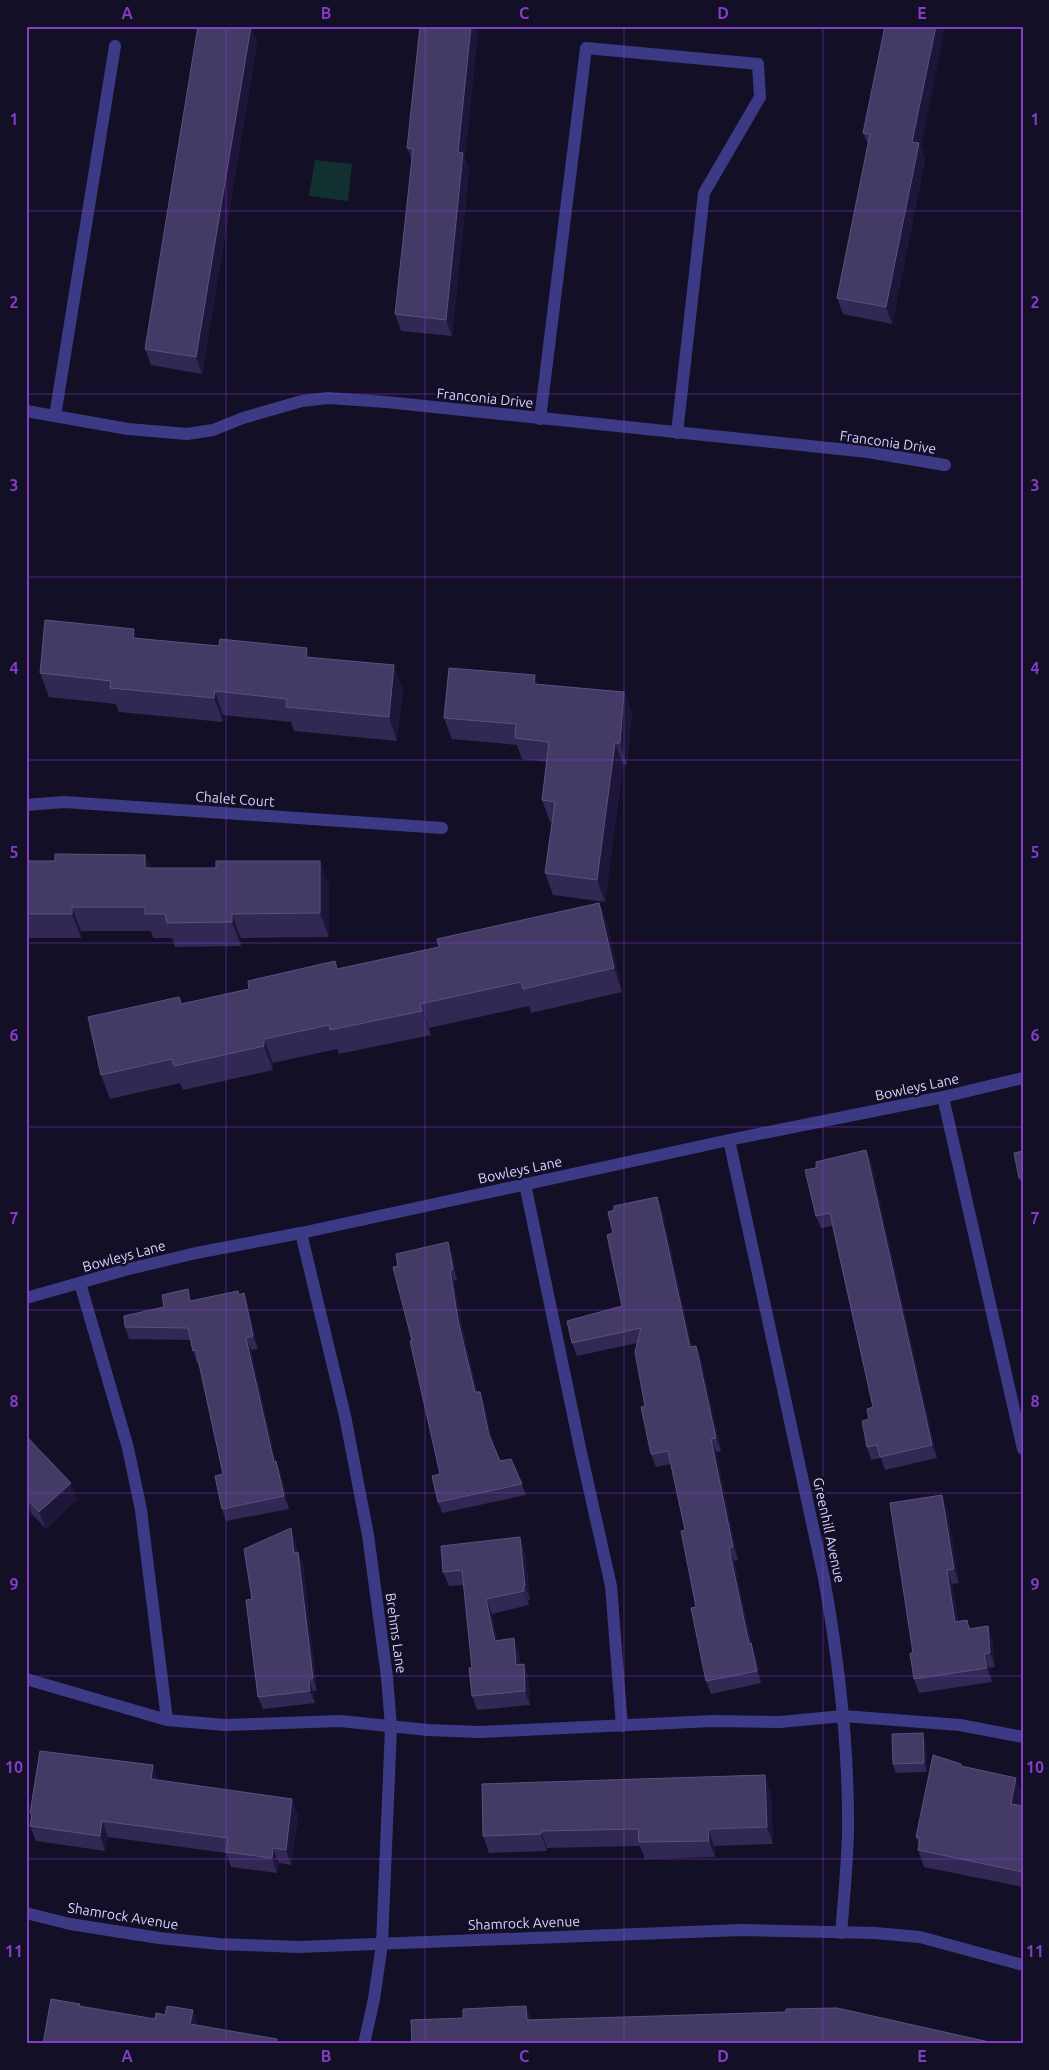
<svg xmlns="http://www.w3.org/2000/svg" width="1049" height="2070" viewBox="0 0 1049 2070" font-family="Ubuntu,sans-serif">
<style>
.green{fill:#12302f}
.lines{fill:none;stroke-linecap:round;stroke-linejoin:round}
.service{stroke:#3d3a85;stroke-width:12}
.minor{stroke:#3d3a85;stroke-width:12}
.wall{fill:#312854}
.shaded-wall{fill:#1d163a}
.building{fill:#433a66;stroke:#5a527e}
.grid{fill:none;stroke:#843dc5;stroke-width:1;stroke-opacity:0.55}
.labels{text-anchor:middle;stroke-width:5;stroke-linejoin:round;paint-order:stroke}
.street-label{font-size:14px;fill:#d9d4ff;stroke:#130f26}
.neatline{fill:none;stroke:#843dc5;stroke-width:2}
.grid-label{font-size:16px;text-anchor:middle;font-weight:bold;fill:#843dc5}
</style>
<rect width="100%" height="100%" fill="#130f26"/>
<polygon class="green" points="315,160 352,164 348,201 309,196"/>
<g class="lines">
<g class="service">
<polyline points="55,416 115,46"/>
<polyline points="540,419 586,48 758,64 760,97 704,193 677,433"/>
<polyline points="943,1097 1023,1449"/>
<polyline points="525,1184 580,1448 611,1586 622,1726"/>
<polyline points="80,1283 128,1448 141,1510 167,1720"/>
<polyline points="26,1679 167,1720 224,1725 340,1721 428,1730 480,1732 712,1721 780,1722 843,1716 960,1725 1023,1737"/>
</g>
<g class="minor">
<polyline points="26,411 128,429 187,434 213,430 243,418 302,401 328,398 386,402 868,452 945,465"/>
<polyline points="26,805 64,802 442,828"/>
<path d="M729 1140 824 1578C839 1662 849 1748 848 1833 847 1866 844 1900 841 1933"/>
<polyline points="301,1233 345,1416 368,1535 387,1677 391,1727 382,1944 374,1999 364,2044"/>
<polyline points="26,1298 125,1270 196,1253 301,1233 729,1140 943,1097 1023,1078"/>
<polyline points="26,1913 70,1924 159,1938 219,1944 298,1947 741,1930 875,1933 920,1937 1023,1965"/>
</g>
</g>
<g class="wall">
<polygon points="257,42 202,374 151,365 145,349"/>
<polygon points="863,133 921,146 925,159 892,324 843,314 837,298 868,144"/>
<polygon points="407,148 465,158 469,170 452,336 401,331 395,314 412,160"/>
<polygon points="137,638 219,646 310,657 403,689 397,741 294,731 291,722 223,715 223,722 119,712 116,704 49,697 40,673"/>
<polygon points="539,684 624,692 632,713 627,765 623,764 605,902 553,895 545,873 552,822 550,822 542,800 547,762 522,759 517,745 452,739 444,718"/>
<polygon points="145,855 150,868 329,885 329,937 241,938 241,946 175,947 172,938 153,938 151,931 81,931 81,938 26,938 26,861 55,861"/>
<polygon points="599,903 608,927 622,992 531,1013 529,1006 429,1028 431,1035 339,1054 337,1049 273,1063 273,1070 183,1090 180,1083 110,1099 101,1075 179,997 182,1004 439,947"/>
<polygon points="866,1150 871,1163 937,1458 885,1470 881,1458 871,1460 867,1447 869,1419 873,1407 832,1226 821,1228 816,1216 816,1168"/>
<polygon points="1023,1151 1023,1187 1019,1178"/>
<polygon points="657,1197 662,1210 692,1347 696,1346 701,1359 721,1451 716,1452 738,1560 734,1561 751,1643 756,1656 761,1683 711,1694 706,1681 685,1530 671,1464 656,1467 651,1454 637,1343 577,1356 572,1343 622,1306 613,1233"/>
<polygon points="452,1253 457,1280 454,1281 463,1331 477,1392 480,1392 484,1403 493,1444 500,1461 522,1484 526,1495 442,1513 438,1502 440,1474 412,1341"/>
<polygon points="244,1293 248,1306 258,1349 251,1350 276,1462 281,1474 289,1509 226,1521 222,1509 223,1474 199,1363 197,1363 193,1351 190,1340 129,1339 125,1327 192,1301"/>
<polygon points="26,1436 77,1499 46,1529 32,1514 26,1519"/>
<polygon points="947,1508 959,1583 952,1584 958,1621 967,1620 970,1629 988,1626 992,1640 995,1667 989,1668 992,1682 919,1693 914,1679 913,1653"/>
<polygon points="295,1540 297,1552 298,1552 303,1564 317,1691 313,1691 315,1703 263,1709 258,1697 252,1599"/>
<polygon points="525,1552 530,1600 528,1600 529,1605 492,1614 497,1641 519,1652 520,1664 524,1664 529,1679 530,1705 477,1710 472,1696 472,1668 464,1585 449,1586 443,1572"/>
<polygon points="923,1733 926,1742 927,1772 896,1773 893,1764"/>
<polygon points="962,1767 1022,1794 1020,1806 1023,1806 1023,1887 924,1867 918,1850 919,1845 916,1837"/>
<polygon points="158,1780 298,1815 291,1865 279,1863 277,1873 231,1867 226,1853 108,1837 105,1851 36,1841 30,1826 31,1817 30,1813"/>
<polygon points="771,1792 773,1844 714,1846 715,1857 645,1859 640,1846 547,1848 547,1851 489,1853 483,1836"/>
</g>
<g class="shaded-wall">
<polygon points="251,26 257,42 202,374 196,357"/>
<polygon points="471,26 479,26 465,158 469,170 452,336 446,320 458,152"/>
<polygon points="936,26 945,26 921,146 925,159 892,324 886,307 912,142"/>
<polygon points="134,629 142,653 133,638"/>
<polygon points="307,648 316,672 306,657"/>
<polygon points="394,665 403,689 397,741 389,717"/>
<polygon points="535,675 543,697 534,684"/>
<polygon points="215,691 223,715 223,722 214,698"/>
<polygon points="624,692 632,713 627,765 620,743"/>
<polygon points="615,743 623,764 605,902 597,880"/>
<polygon points="145,855 153,879 145,868"/>
<polygon points="320,861 329,885 329,937 320,913"/>
<polygon points="599,903 608,927 622,992 614,968"/>
<polygon points="72,907 81,931 81,938 72,914"/>
<polygon points="232,914 241,938 241,946 232,922"/>
<polygon points="420,1004 429,1028 431,1035 422,1011"/>
<polygon points="264,1039 273,1063 273,1070 264,1046"/>
<polygon points="866,1150 871,1163 937,1458 932,1445"/>
<polygon points="657,1197 662,1210 695,1360 690,1347"/>
<polygon points="448,1242 452,1253 457,1280 453,1269"/>
<polygon points="450,1270 454,1281 463,1331 479,1404 475,1392 458,1320"/>
<polygon points="244,1293 248,1306 258,1349 253,1336"/>
<polygon points="246,1338 251,1350 279,1475 274,1462"/>
<polygon points="696,1346 701,1359 721,1451 716,1438"/>
<polygon points="480,1392 484,1403 494,1446 489,1435"/>
<polygon points="711,1439 716,1452 738,1560 733,1547"/>
<polygon points="276,1461 281,1474 289,1509 284,1496"/>
<polygon points="71,1483 77,1499 46,1529 39,1512"/>
<polygon points="942,1495 947,1508 959,1583 954,1569"/>
<polygon points="26,1499 32,1514 26,1519"/>
<polygon points="291,1528 295,1540 298,1565 294,1553"/>
<polygon points="520,1537 525,1552 530,1600 525,1586"/>
<polygon points="729,1548 734,1561 753,1657 749,1644"/>
<polygon points="298,1552 303,1564 317,1691 313,1678"/>
<polygon points="947,1570 952,1584 960,1635 955,1622"/>
<polygon points="523,1586 528,1600 529,1605 524,1591"/>
<polygon points="486,1599 492,1614 500,1656 495,1641"/>
<polygon points="988,1626 992,1640 995,1667 990,1653"/>
<polygon points="514,1638 519,1652 521,1679 516,1665"/>
<polygon points="751,1643 756,1656 761,1683 757,1671"/>
<polygon points="984,1654 989,1668 992,1682 987,1668"/>
<polygon points="524,1664 529,1679 530,1705 525,1691"/>
<polygon points="309,1679 313,1691 315,1703 310,1691"/>
<polygon points="923,1733 926,1742 927,1772 924,1763"/>
<polygon points="153,1765 159,1781 151,1779"/>
<polygon points="765,1775 771,1792 773,1844 767,1827"/>
<polygon points="1016,1778 1022,1794 1017,1820 1011,1804"/>
<polygon points="292,1799 298,1815 291,1865 286,1850"/>
<polygon points="102,1821 108,1837 105,1851 100,1836"/>
<polygon points="708,1829 714,1846 715,1857 709,1841"/>
<polygon points="541,1831 547,1848 547,1851 541,1834"/>
<polygon points="273,1848 279,1863 277,1873 272,1858"/>
<polygon points="526,2006 532,2021 527,2020"/>
<polygon points="193,2010 198,2026 190,2024"/>
</g>
<g class="building">
<polygon points="198,26 251,26 196,357 145,349"/>
<polygon points="420,26 471,26 458,152 463,153 446,320 395,314 413,149 407,148"/>
<polygon points="885,26 936,26 912,142 919,143 886,307 837,298 870,134 863,133"/>
<polygon points="45,620 134,629 133,638 219,646 220,639 307,648 306,657 394,665 389,717 286,707 287,699 215,691 214,698 110,688 111,681 40,673"/>
<polygon points="449,668 535,675 534,684 624,692 620,743 615,743 597,880 545,873 555,802 542,800 549,742 515,738 516,724 444,718"/>
<polygon points="55,854 145,855 145,868 216,868 216,861 320,861 320,913 232,914 232,922 167,923 165,914 145,914 145,907 72,907 72,914 26,914 26,861 55,861"/>
<polygon points="599,903 614,968 523,989 521,982 420,1004 422,1011 330,1030 329,1025 264,1039 264,1046 174,1066 172,1059 101,1075 88,1017 179,997 181,1004 249,989 248,981 335,961 337,969 439,947 437,939"/>
<polygon points="866,1150 932,1445 880,1457 877,1445 867,1447 862,1421 869,1419 867,1409 873,1407 830,1213 816,1216 805,1170 816,1168 816,1162"/>
<polygon points="1023,1151 1023,1177 1019,1178 1014,1153"/>
<polygon points="657,1197 690,1347 696,1346 716,1438 711,1439 733,1547 729,1548 749,1644 751,1643 757,1671 706,1681 691,1608 696,1607 681,1531 685,1530 668,1451 651,1454 641,1407 645,1406 635,1352 641,1328 572,1343 567,1321 622,1306 607,1235 613,1233 608,1212 614,1210 614,1206"/>
<polygon points="448,1242 453,1269 450,1270 458,1320 475,1392 480,1392 489,1435 500,1461 511,1459 522,1484 438,1502 432,1476 440,1474 410,1341 412,1341 393,1267 398,1266 396,1254"/>
<polygon points="188,1289 190,1301 238,1291 239,1295 244,1293 253,1336 246,1338 274,1462 276,1461 284,1496 222,1509 215,1476 223,1474 196,1350 193,1351 188,1328 125,1327 124,1316 164,1307 162,1295"/>
<polygon points="26,1436 71,1483 39,1512 26,1498"/>
<polygon points="942,1495 954,1569 947,1570 955,1622 967,1620 969,1629 988,1626 990,1653 984,1654 987,1668 914,1679 910,1653 913,1653 890,1503"/>
<polygon points="291,1528 294,1553 298,1552 313,1678 309,1679 310,1691 258,1697 246,1600 252,1599 244,1549"/>
<polygon points="520,1537 525,1586 523,1586 524,1591 486,1599 495,1641 514,1638 516,1665 524,1664 525,1691 472,1696 469,1668 472,1668 462,1570 443,1572 441,1546"/>
<polygon points="923,1733 924,1763 893,1764 892,1734"/>
<polygon points="40,1751 153,1765 151,1779 292,1799 286,1850 273,1848 272,1858 226,1852 228,1838 102,1821 100,1836 30,1826 32,1814 30,1813"/>
<polygon points="933,1755 961,1764 961,1766 1016,1778 1011,1804 1023,1806 1023,1872 918,1850 920,1838 916,1837"/>
<polygon points="765,1775 767,1827 708,1829 709,1841 639,1842 638,1829 541,1831 541,1834 483,1836 482,1784"/>
<polygon points="51,1999 80,2004 79,2006 155,2019 156,2013 165,2015 167,2006 193,2010 190,2024 277,2039 276,2044 43,2044"/>
<polygon points="526,2006 527,2020 786,2012 786,2009 837,2008 998,2044 412,2044 411,2020 463,2018 463,2009"/>
</g>
<path class="grid" d="M226 26V2044M425 26V2044M624 26V2044M823 26V2044M26 211H1023M26 394H1023M26 577H1023M26 760H1023M26 943H1023M26 1127H1023M26 1310H1023M26 1493H1023M26 1676H1023M26 1859H1023"/>
<g class="labels">
<g class="street-label">
<text transform="translate(485 398) rotate(6)" y="5">Franconia Drive</text>
<text transform="translate(888 442) rotate(8)" y="5">Franconia Drive</text>
<text transform="translate(235 799) rotate(4)" y="5">Chalet Court</text>
<text transform="translate(917 1087) rotate(-12)" y="5">Bowleys Lane</text>
<text transform="translate(520 1170) rotate(-12)" y="5">Bowleys Lane</text>
<text transform="translate(124 1256) rotate(-15)" y="5">Bowleys Lane</text>
<text transform="translate(829 1530) rotate(78)" y="5">Greenhill Avenue</text>
<text transform="translate(396 1633) rotate(82)" y="5">Brehms Lane</text>
<text transform="translate(123 1916) rotate(9)" y="5">Shamrock Avenue</text>
<text transform="translate(524 1923) rotate(-2)" y="5">Shamrock Avenue</text>
</g>
</g>
<rect width="1049" height="2070" fill="none" stroke="#130f26" stroke-width="55"/>
<rect x="28" y="28" width="994" height="2014" class="neatline"/>
<g class="grid-label">
<text x="127" y="19">A</text>
<text x="326" y="19">B</text>
<text x="524" y="19">C</text>
<text x="723" y="19">D</text>
<text x="922" y="19">E</text>
<text x="14" y="125">1</text>
<text x="1035" y="125">1</text>
<text x="14" y="308">2</text>
<text x="1035" y="308">2</text>
<text x="14" y="491">3</text>
<text x="1035" y="491">3</text>
<text x="14" y="674">4</text>
<text x="1035" y="674">4</text>
<text x="14" y="858">5</text>
<text x="1035" y="858">5</text>
<text x="14" y="1041">6</text>
<text x="1035" y="1041">6</text>
<text x="14" y="1224">7</text>
<text x="1035" y="1224">7</text>
<text x="14" y="1407">8</text>
<text x="1035" y="1407">8</text>
<text x="14" y="1590">9</text>
<text x="1035" y="1590">9</text>
<text x="14" y="1773">10</text>
<text x="1035" y="1773">10</text>
<text x="14" y="1957">11</text>
<text x="1035" y="1957">11</text>
<text x="127" y="2062">A</text>
<text x="326" y="2062">B</text>
<text x="524" y="2062">C</text>
<text x="723" y="2062">D</text>
<text x="922" y="2062">E</text>
</g>
</svg>
